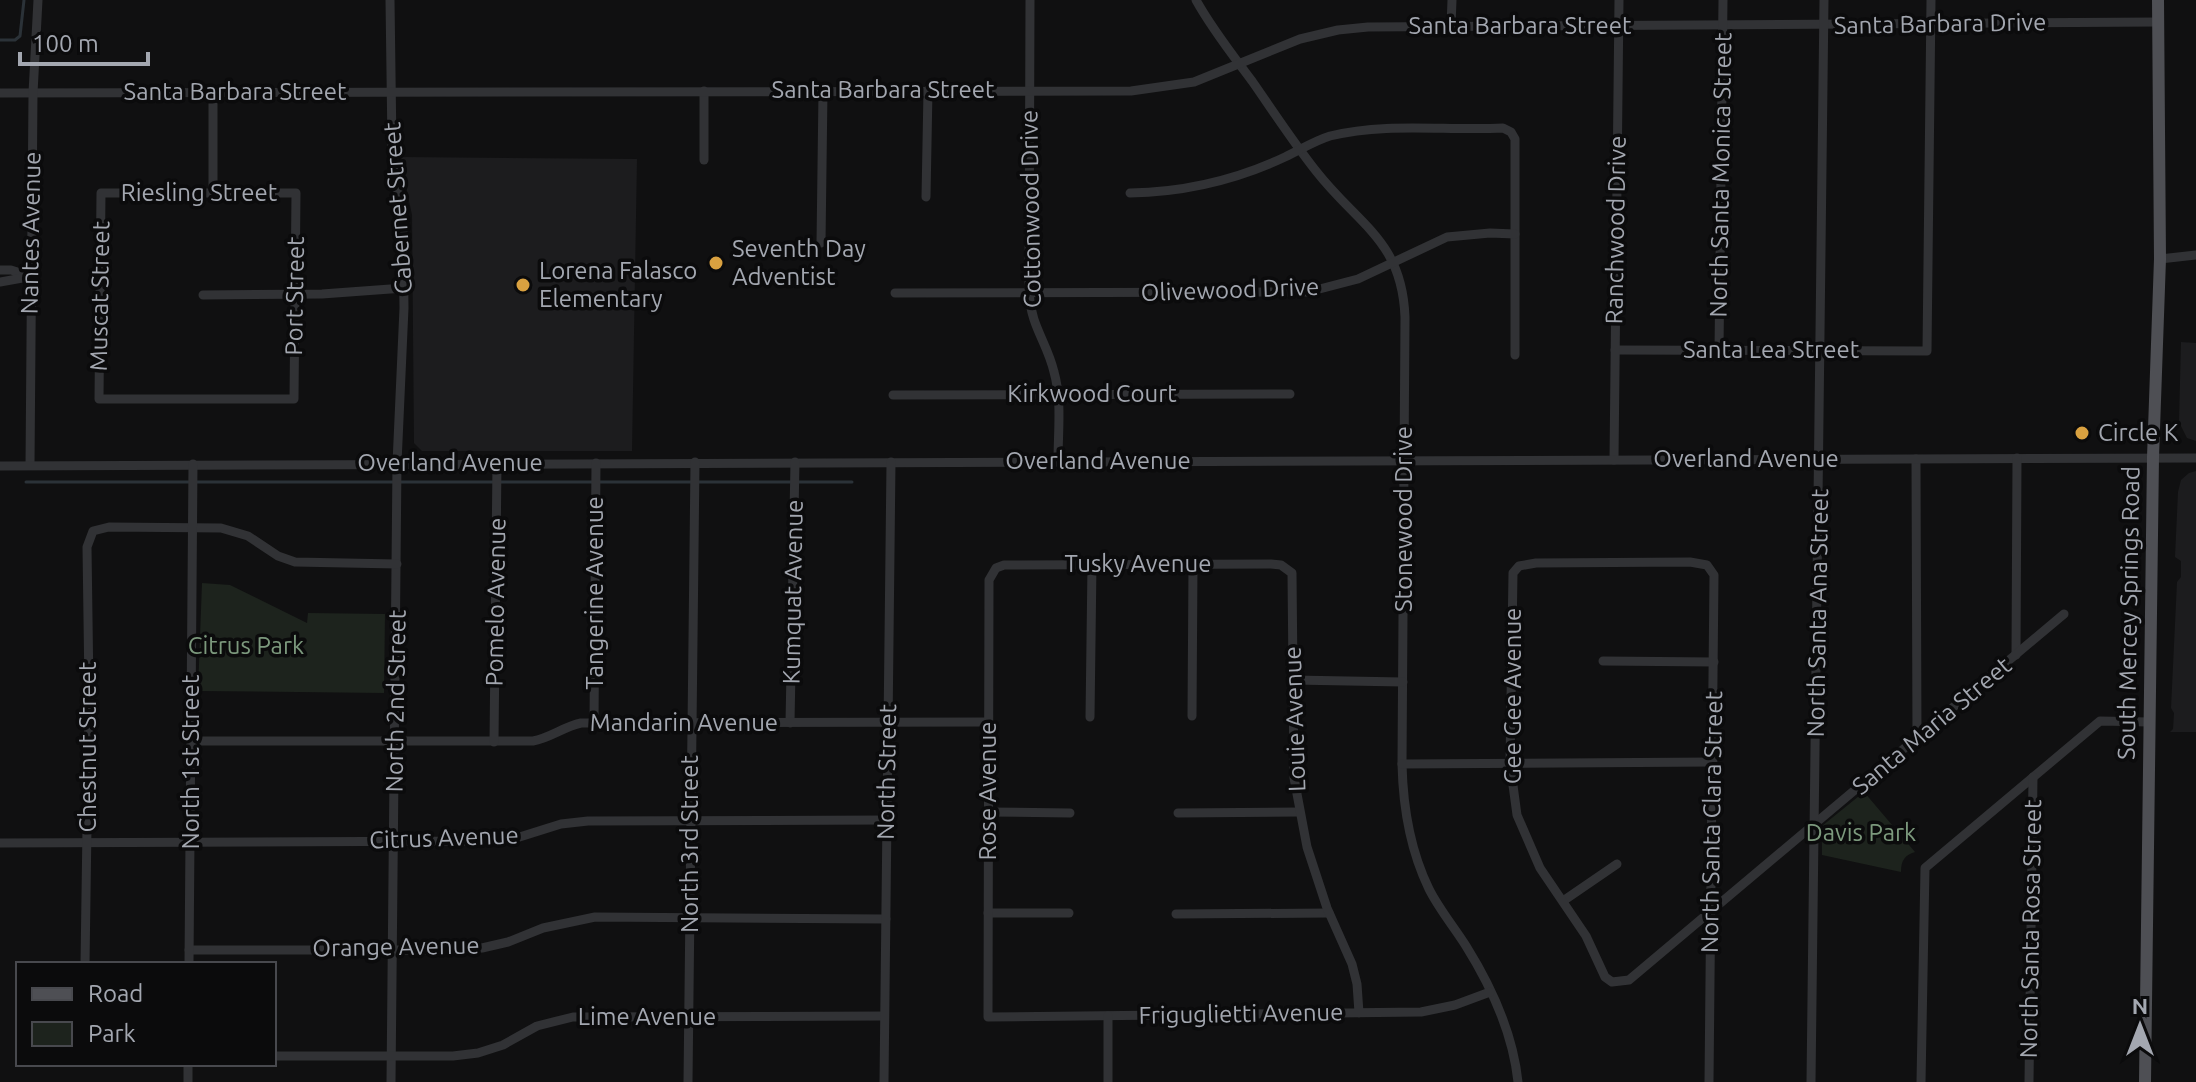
<svg xmlns="http://www.w3.org/2000/svg" width="2196" height="1082" viewBox="0 0 2196 1082" font-family="Ubuntu,sans-serif">
<style>
.built{fill:#1c1c1e}
.green{fill:#1d231d}
.lines{fill:none;stroke-linecap:round;stroke-linejoin:round}
.stream{stroke:#2b3238;stroke-width:3}
.minor{stroke:#313235;stroke-width:9}
.major{stroke:#4e4f54;stroke-width:12}
.poi-dot{fill:#d9a140;stroke:#0b0b0c;stroke-width:3}
.labels{text-anchor:middle;stroke-width:7;stroke-linejoin:round;paint-order:stroke}
.street-label{font-size:24px;fill:#a3a7b0;stroke:#0b0b0c}
.poi-label{font-size:24px;fill:#a3a7b0;stroke:#0b0b0c;text-anchor:start}
.park-label{font-size:24px;fill:#7c997d;stroke:#0b0b0c}
</style>
<rect width="100%" height="100%" fill="#101011"/>
<g class="built">
<polygon points="400,157 637,159 632,451 422,451 414,443 412,215"/>
<polygon points="2181,342 2196,343 2196,441 2187,438 2179,422"/>
<polygon points="2196,471 2196,732 2170,732 2173,729 2174,713 2171,708 2177,582 2181,577 2181,561 2175,557 2178,492 2181,480 2189,473"/>
</g>
<g class="green">
<polygon points="202,583 230,585 307,623 308,613 385,614 384,693 198,691"/>
<path d="M1864 792 1915 852C1905 855 1901 860 1901 872L1822 855V826Z"/>
</g>
<g class="lines">
<g class="stream">
<polyline points="0,40 15,40 20,36 24,0"/>
<polyline points="26,482 852,482"/>
</g>
<g class="minor">
<polyline points="390,0 392,146 403,230 404,308 397,463 391,1082"/>
<path d="M1030 0 1029 293C1031 327 1047 342 1054 372 1062 400 1058 432 1058 461"/>
<path d="M1196 0C1212 29 1232 54 1252 81 1273 111 1293 142 1316 171 1358 225 1402 240 1405 317L1402 764C1403 807 1410 850 1429 889 1439 909 1454 927 1466 946 1491 986 1513 1034 1518 1082"/>
<polyline points="1451,26 1452,0"/>
<polyline points="704,91 704,160"/>
<polyline points="213,92 213,193"/>
<polyline points="0,93 1131,91 1194,82 1300,39 1338,30 1368,27 2158,22"/>
<polygon points="101,193 296,193 294,399 99,399"/>
<path d="M1130 193C1184 192 1236 180 1285 157 1300 150 1314 141 1330 136 1387 122 1445 131 1503 128L1511 132 1515 139V355"/>
<polyline points="926,197 928,90"/>
<polyline points="821,243 823,91"/>
<polyline points="2160,259 2196,255"/>
<polyline points="0,270 11,270 30,276"/>
<polyline points="0,282 28,277"/>
<polyline points="895,293 1308,292 1358,279 1447,237 1490,233 1515,234"/>
<polyline points="203,295 322,294 404,288"/>
<polyline points="1615,350 1927,351 1931,0"/>
<polyline points="1719,350 1723,0"/>
<polyline points="893,395 1290,394"/>
<polyline points="1916,459 1917,739"/>
<polyline points="1614,460 1619,0"/>
<polyline points="30,465 33,93 38,0"/>
<polyline points="0,466 2196,458"/>
<polyline points="2016,655 2017,458"/>
<polyline points="1603,661 1714,662"/>
<polyline points="1293,680 1403,682"/>
<polyline points="1192,716 1193,564"/>
<polyline points="1090,717 1092,564"/>
<polyline points="594,723 596,463"/>
<polyline points="790,723 795,462"/>
<path d="M191 741H533C550 738 563 727 581 723L988 722"/>
<polyline points="494,742 497,463"/>
<polyline points="1402,764 1713,762"/>
<polyline points="988,812 1070,813"/>
<polyline points="1178,813 1299,812"/>
<polyline points="0,843 476,841 510,840 561,824 588,821 887,820"/>
<polyline points="1563,901 1617,864"/>
<polyline points="988,913 1069,913"/>
<polyline points="1176,914 1329,913"/>
<polyline points="189,950 454,950 482,948 508,942 543,928 595,917 886,919"/>
<polyline points="85,964 89,690 87,547 93,531 109,527 221,528 248,536 278,556 295,562 397,564"/>
<polyline points="189,964 193,464"/>
<polyline points="1359,1013 1357,984 1352,964 1327,908 1307,847 1294,778 1292,573 1281,565 1271,564 1004,565 996,568 989,580 988,1017 1421,1012 1455,1005 1490,992"/>
<polyline points="1108,1016 1108,1082"/>
<polyline points="274,1056 453,1056 478,1053 503,1045 537,1026 573,1017 884,1016"/>
<polyline points="188,1082 188,1064"/>
<polyline points="688,1082 695,462"/>
<polyline points="884,1082 891,462"/>
<polyline points="1709,1082 1714,575 1707,565 1690,562 1536,563 1519,566 1513,573 1510,763 1517,815 1540,868 1586,936 1605,977 1612,982 1629,980 2064,614"/>
<polyline points="1811,1082 1824,0"/>
<polyline points="1921,1082 1925,868 2100,721 2149,722"/>
<polyline points="2029,1082 2033,777"/>
</g>
<polyline class="major" points="2145,1082 2153,457 2160,259 2158,0"/>
</g>
<g class="poi-dot">
<circle cx="716" cy="263" r="8"/>
<circle cx="523" cy="285" r="8"/>
<circle cx="2082" cy="433" r="8"/>
</g>
<g class="labels">
<g class="street-label">
<text transform="translate(1940 24) rotate(-1)" y="8">Santa Barbara Drive</text>
<text x="1520" y="34">Santa Barbara Street</text>
<text x="883" y="98">Santa Barbara Street</text>
<text x="235" y="100">Santa Barbara Street</text>
<text transform="translate(1721 175) rotate(-89)" y="8">North Santa Monica Street</text>
<text x="199" y="201">Riesling Street</text>
<text transform="translate(398 208) rotate(-94)" y="8">Cabernet Street</text>
<text transform="translate(1031 209) rotate(-91)" y="8">Cottonwood Drive</text>
<text transform="translate(1616 230) rotate(-89)" y="8">Ranchwood Drive</text>
<text transform="translate(31 233) rotate(-89)" y="8">Nantes Avenue</text>
<text transform="translate(1230 290) rotate(-2)" y="8">Olivewood Drive</text>
<text transform="translate(100 296) rotate(-89)" y="8">Muscat Street</text>
<text transform="translate(295 296) rotate(-89)" y="8">Port Street</text>
<text x="1771" y="358">Santa Lea Street</text>
<text x="1092" y="402">Kirkwood Court</text>
<text x="1746" y="467">Overland Avenue</text>
<text x="1098" y="469">Overland Avenue</text>
<text x="450" y="471">Overland Avenue</text>
<text transform="translate(1404 519) rotate(-90)" y="8">Stonewood Drive</text>
<text x="1138" y="572">Tusky Avenue</text>
<text transform="translate(793 592) rotate(-89)" y="8">Kumquat Avenue</text>
<text transform="translate(595 593) rotate(-90)" y="8">Tangerine Avenue</text>
<text transform="translate(496 602) rotate(-89)" y="8">Pomelo Avenue</text>
<text transform="translate(1818 613) rotate(-89)" y="8">North Santa Ana Street</text>
<text transform="translate(2129 613) rotate(-89)" y="8">South Mercey Springs Road</text>
<text transform="translate(1513 696) rotate(-90)" y="8">Gee Gee Avenue</text>
<text transform="translate(396 701) rotate(-89)" y="8">North 2nd Street</text>
<text transform="translate(1295 719) rotate(-92)" y="8">Louie Avenue</text>
<text x="684" y="731">Mandarin Avenue</text>
<text transform="translate(1932 726) rotate(-40)" y="8">Santa Maria Street</text>
<text transform="translate(88 747) rotate(-90)" y="8">Chestnut Street</text>
<text transform="translate(191 762) rotate(-90)" y="8">North 1st Street</text>
<text transform="translate(887 772) rotate(-89)" y="8">North Street</text>
<text transform="translate(988 791) rotate(-90)" y="8">Rose Avenue</text>
<text transform="translate(1712 822) rotate(-89)" y="8">North Santa Clara Street</text>
<text transform="translate(444 838) rotate(-2)" y="8">Citrus Avenue</text>
<text transform="translate(690 844) rotate(-90)" y="8">North 3rd Street</text>
<text transform="translate(2031 929) rotate(-89)" y="8">North Santa Rosa Street</text>
<text transform="translate(396 947) rotate(-1)" y="8">Orange Avenue</text>
<text transform="translate(1241 1014) rotate(-1)" y="8">Friguglietti Avenue</text>
<text x="647" y="1025">Lime Avenue</text>
</g>
<g class="poi-label">
<text x="732" y="257">Seventh Day<tspan x="732" dy="28">Adventist</tspan></text>
<text x="539" y="279">Lorena Falasco<tspan x="539" dy="28">Elementary</tspan></text>
<text x="2098" y="441">Circle K</text>
</g>
<g class="park-label">
<text x="246" y="654">Citrus Park</text>
<text x="1861" y="841">Davis Park</text>
</g>
</g>
<rect x="16" y="962" width="260" height="104" fill="#0b0b0c" stroke="#48494e" stroke-width="2"/>
<rect x="32" y="988" width="40" height="12" fill="#4e4f54" stroke="#48494e" stroke-width="2"/>
<text x="88" y="1002" font-size="24" fill="#a3a7b0">Road</text>
<rect x="32" y="1022" width="40" height="24" fill="#1d231d" stroke="#48494e" stroke-width="2"/>
<text x="88" y="1042" font-size="24" fill="#a3a7b0">Park</text>
<g transform="translate(2140 1026)" stroke="#0b0b0c" stroke-width="6" paint-order="stroke">
<path d="M0-6L14 30L0 20L-14 30Z" fill="#a3a7b0"/>
<text y="-12" font-size="22" font-weight="bold" text-anchor="middle" fill="#a3a7b0">N</text>
</g>
<path d="M20 52v12h128v-12" fill="none" stroke="#a3a7b0" stroke-width="4"/>
<text x="32" y="52" font-size="24" fill="#a3a7b0" stroke="#0b0b0c" stroke-width="6" paint-order="stroke">100 m</text>
</svg>
